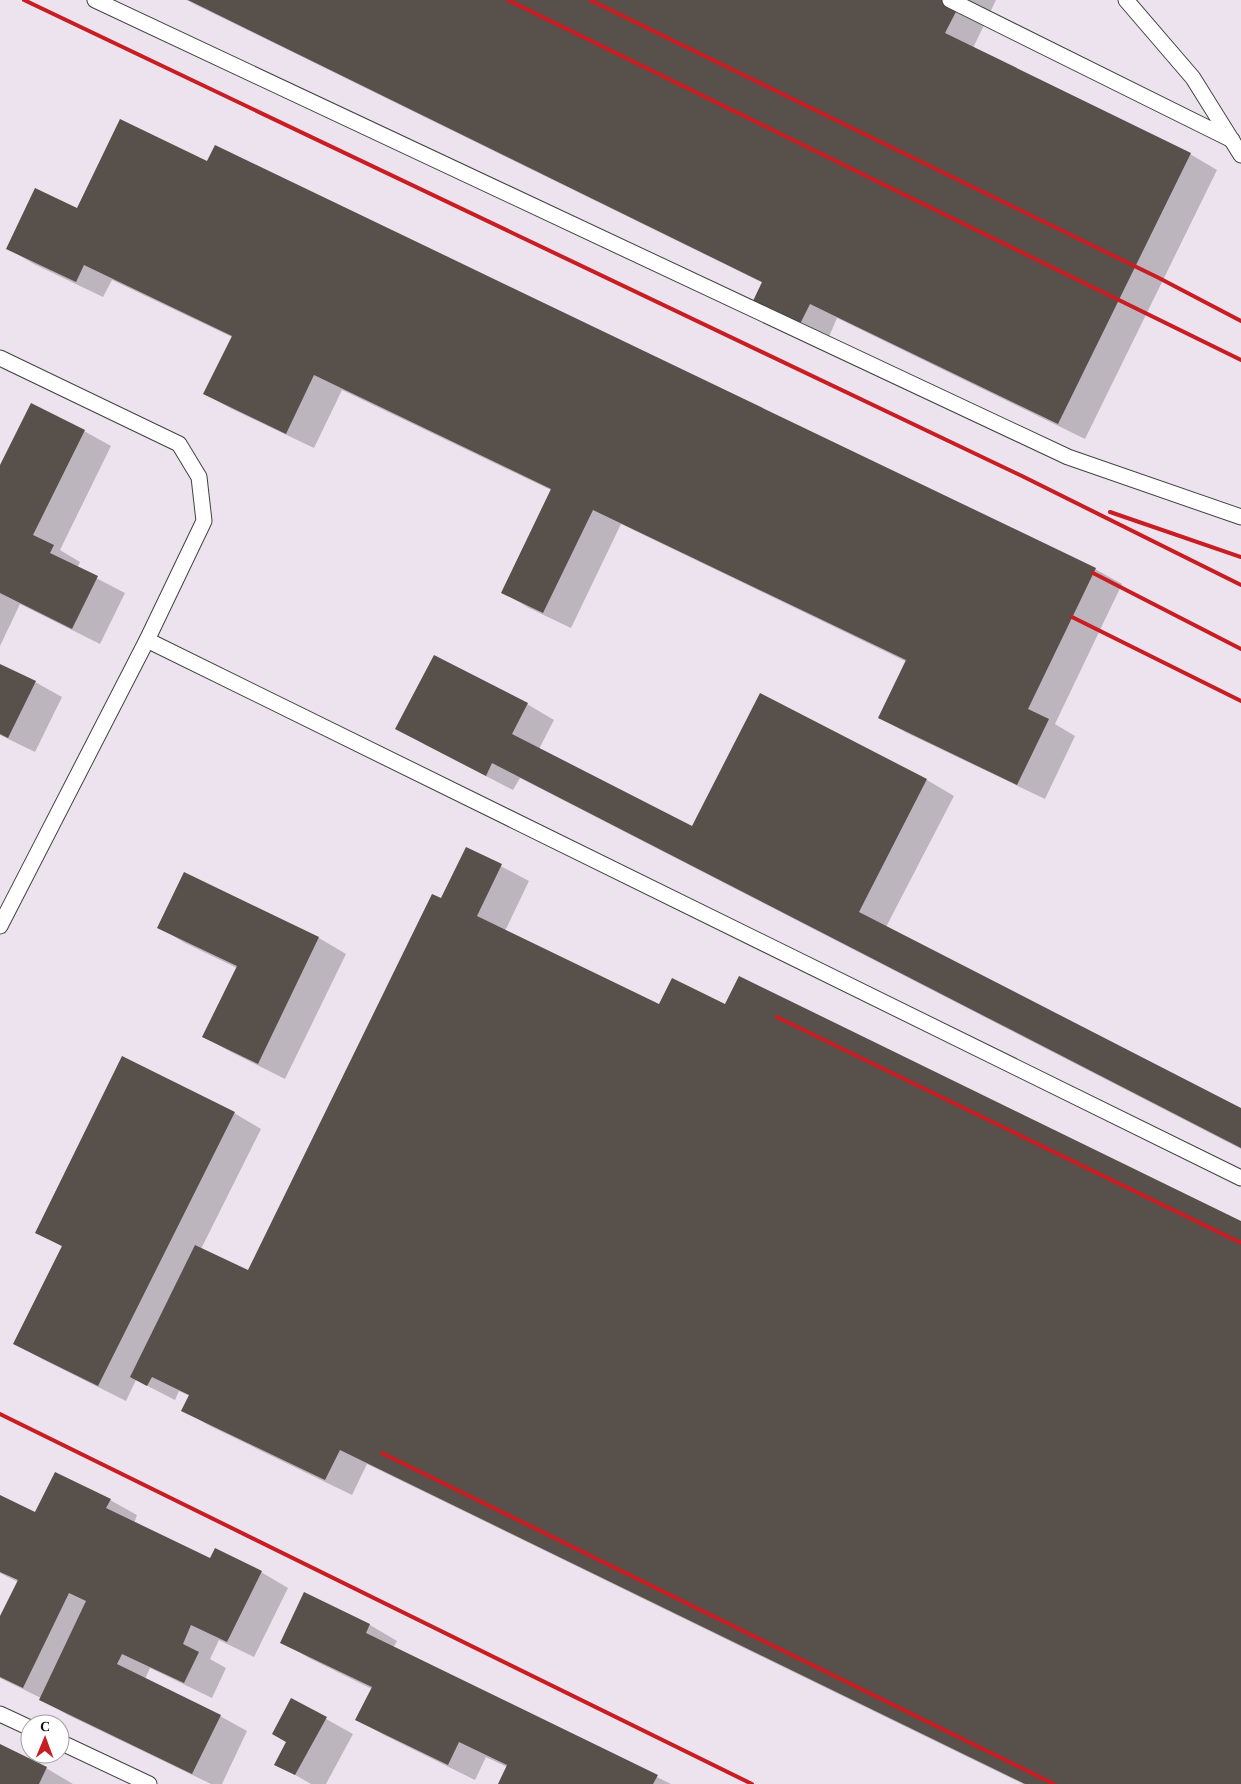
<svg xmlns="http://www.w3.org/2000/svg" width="1241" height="1784" viewBox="0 0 1241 1784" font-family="Georgia,serif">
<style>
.industrial{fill:#ede3ee;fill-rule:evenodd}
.shadow{fill:#0003}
.building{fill:#58504a}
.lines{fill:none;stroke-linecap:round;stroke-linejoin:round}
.lane-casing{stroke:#424242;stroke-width:17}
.lane{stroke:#fff;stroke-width:15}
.rail{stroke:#c81d22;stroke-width:4}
</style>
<rect width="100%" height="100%" fill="#fffcf0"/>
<path class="industrial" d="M0 0H1241V1784H0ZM30 1724H60V1754H30Z"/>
<g class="shadow">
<polygon points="186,0 996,0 973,48 1190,154 1217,170 1085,439 837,318 828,339 781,316 763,283"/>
<polygon points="208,163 1095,569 1122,584 1055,724 1075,736 1045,799 907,733 880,718 907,662 621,524 571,628 529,608 502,592 551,490 342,390 314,448 232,409 205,394 232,337 112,280 103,297 34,264 7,248 78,210"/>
<polygon points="84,431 111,446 60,550 80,562 77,568 125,593 100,644 20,604 0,646 0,467"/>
<polygon points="434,657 527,704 554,720 539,749 692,828 761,695 927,780 954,796 886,927 1241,1110 1241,1149 520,778 513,790 424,744"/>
<polygon points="0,665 35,682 62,697 35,752 0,735"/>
<polygon points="467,848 529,881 505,931 660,1006 726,1006 1241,1222 1241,1784 1023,1784 367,1464 352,1495 210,1426 183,1410 190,1396 179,1391 175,1400 136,1380 126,1401 42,1359 15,1344 63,1247 37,1232 234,1113 261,1129 201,1249 248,1272"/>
<polygon points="184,873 319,938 346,954 285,1079 231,1052 204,1037 237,968 185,943 158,927"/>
<polygon points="0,1496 36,1513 110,1500 137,1515 134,1523 211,1560 261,1572 288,1588 254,1657 219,1640 210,1659 226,1668 212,1698 150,1668 145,1679 220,1716 247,1731 222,1784 211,1784 68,1715 40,1699 41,1698 0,1678 0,1619 18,1582 0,1573"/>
<polygon points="305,1594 370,1625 397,1641 393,1648 671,1784 499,1784 507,1767 486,1757 475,1780 384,1735 357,1720 372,1689 309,1658 282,1642"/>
<polygon points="326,1719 353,1734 326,1784 311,1784 276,1764"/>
<polygon points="0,1746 46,1768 73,1784 0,1784"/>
</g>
<g class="building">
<polygon points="188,0 962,0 945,33 1191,153 1058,424 810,304 800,324 753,301 762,282"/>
<polygon points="120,119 207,161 215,145 1096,568 1028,709 1049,719 1017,785 878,718 906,660 593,510 543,613 501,593 551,489 314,375 286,434 203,394 232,336 84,265 76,282 6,249 35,188 77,208"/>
<polygon points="31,403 85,430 33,535 54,545 50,553 98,576 72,629 0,593 0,465"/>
<polygon points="434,655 528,703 512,734 692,826 760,693 927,779 859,912 1241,1108 1241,1148 492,763 486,776 395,729"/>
<polygon points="0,664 36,681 8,738 0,734"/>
<polygon points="466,847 502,864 477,916 659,1004 672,978 725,1004 739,976 1241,1221 1241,1784 1025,1784 340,1450 325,1480 181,1411 189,1395 152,1377 147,1386 130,1377 195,1245 248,1270 432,894 441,898"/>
<polygon points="184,872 319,937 258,1064 202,1037 237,966 157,928"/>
<polygon points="122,1056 235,1112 98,1386 13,1344 62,1246 35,1233"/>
<polygon points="55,1472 111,1499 106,1508 210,1558 215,1548 262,1571 227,1642 191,1625 183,1644 199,1652 184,1683 122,1654 117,1664 221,1715 192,1774 39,1700 86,1601 69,1593 23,1688 0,1677 0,1616 18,1580 0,1572 0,1495 35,1512"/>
<polygon points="304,1592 370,1624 366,1633 658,1775 653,1784 498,1784 507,1765 459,1742 448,1765 355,1720 372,1687 280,1643"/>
<polygon points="291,1698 327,1717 295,1775 274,1765 286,1742 272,1734"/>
<polygon points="0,1744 47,1767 39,1784 0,1784"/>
</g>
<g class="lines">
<defs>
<g id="lane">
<polyline points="95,0 1068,457 1241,517"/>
<polyline points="950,0 1232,140"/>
<polyline points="1126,0 1193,78 1241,155"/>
<polyline points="0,358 179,444 199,477 204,521 147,640 0,926"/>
<polyline points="147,640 1241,1178"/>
<polyline points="0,1714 30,1728"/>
<polyline points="60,1742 149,1784"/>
</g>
</defs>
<use href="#lane" class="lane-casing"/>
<use href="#lane" class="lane"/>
<g class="rail">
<polyline points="24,0 1022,476 1241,585"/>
<polyline points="508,0 1241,360"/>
<polyline points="590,0 1159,278 1241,321"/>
<polyline points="1110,512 1241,557"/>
<polyline points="1093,573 1241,649"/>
<polyline points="1072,617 1241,701"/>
<polyline points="777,1017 1241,1243"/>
<polyline points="0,1414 752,1784"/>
<polyline points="382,1453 1054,1784"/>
</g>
</g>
<g transform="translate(45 1739) rotate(1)"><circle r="24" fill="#ffffff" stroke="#9f9f9f"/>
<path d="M0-4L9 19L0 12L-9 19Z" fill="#c81d22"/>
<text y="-8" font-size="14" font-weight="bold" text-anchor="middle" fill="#0f0f0f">С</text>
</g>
</svg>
